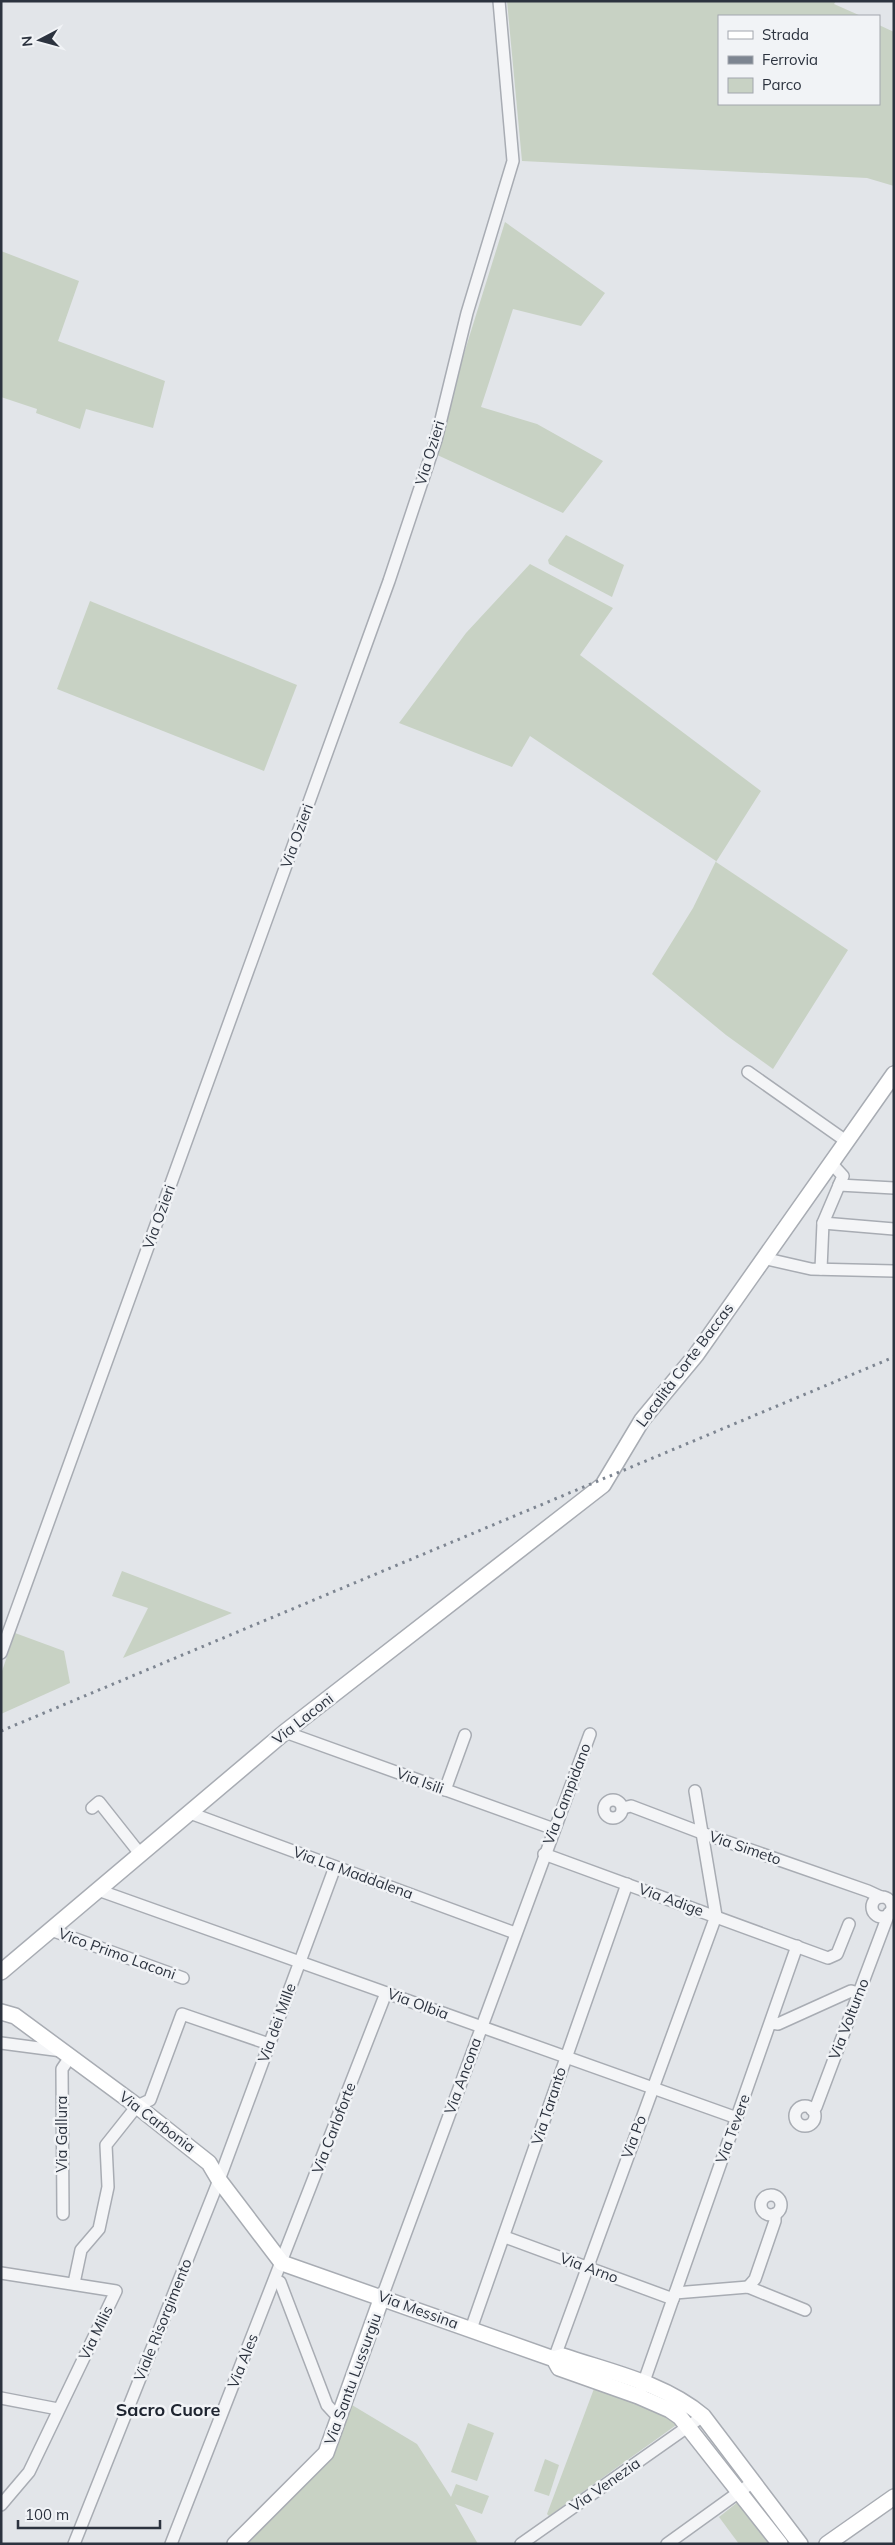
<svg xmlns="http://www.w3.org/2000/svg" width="895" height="2545" viewBox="0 0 895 2545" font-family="Mulish,sans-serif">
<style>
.green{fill:#c8d2c4}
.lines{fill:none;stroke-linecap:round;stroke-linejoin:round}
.street-casing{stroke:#a8acb3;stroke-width:14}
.secondary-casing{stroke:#a8acb3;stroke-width:18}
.street{stroke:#f4f5f7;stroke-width:11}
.secondary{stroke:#fff;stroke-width:15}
.rail{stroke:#7d8591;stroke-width:3;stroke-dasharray:2.5 5;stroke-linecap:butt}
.labels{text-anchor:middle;stroke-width:5;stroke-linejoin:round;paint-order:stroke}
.street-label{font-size:15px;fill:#2c333f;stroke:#f1f3f6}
.quarter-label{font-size:18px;font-weight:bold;fill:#1e2430;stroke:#f1f3f6}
</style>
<rect width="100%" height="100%" fill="#e2e5e9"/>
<g class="green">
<polygon points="507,1 836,1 834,4 861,16 719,16 719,104 879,104 879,25 894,32 894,186 867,178 522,161"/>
<polygon points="505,222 605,293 581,326 513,309 481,407 537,424 603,461 563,513 433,453"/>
<polygon points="1,251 79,281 58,341 165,381 153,428 86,409 80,429 36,413 37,409 1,397"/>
<polygon points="566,535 624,565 612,597 549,564 548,560"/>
<polygon points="530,564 613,608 580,655 761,791 716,862 848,950 773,1069 726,1035 652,974 693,908 716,861 530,736 512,767 399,723 466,633"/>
<polygon points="90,601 297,685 264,771 57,689"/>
<polygon points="122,1571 232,1613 123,1658 148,1608 112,1596"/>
<polygon points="15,1633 64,1651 70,1683 1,1714 1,1674"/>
<polygon points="595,2386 664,2411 679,2423 549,2516 547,2514"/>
<polygon points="347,2402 417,2444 451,2497 456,2484 489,2496 482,2514 455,2504 478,2544 244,2544 331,2458"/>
<polygon points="468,2423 494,2433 477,2481 451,2472"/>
<polygon points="545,2459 559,2465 549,2496 534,2491"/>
<polygon points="743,2498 778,2544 739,2544 719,2517"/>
</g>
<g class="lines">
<defs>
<g id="street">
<polyline points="748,1072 846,1141"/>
<polyline points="839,1185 894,1188"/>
<polyline points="823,1223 894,1229"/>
<polyline points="763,1258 811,1269 894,1271"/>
<polyline points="821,1269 823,1223 843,1176 831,1163"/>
<polyline points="1,1653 389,581 436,440 467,313 513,161 499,1"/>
<polyline points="285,1732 554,1829"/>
<polyline points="445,1790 465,1735"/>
<circle cx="613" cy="1809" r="9"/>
<polyline points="92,1808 99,1802 141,1855"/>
<polyline points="623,1808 631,1806 702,1833 868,1891 881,1897"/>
<polyline points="190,1813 515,1933"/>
<polyline points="544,1854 828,1958 837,1954 849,1924"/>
<polyline points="98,1890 737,2118"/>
<circle cx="882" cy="1907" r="10"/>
<polyline points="51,1930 183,1978"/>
<polyline points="771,2023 778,2024 851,1991 858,1993"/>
<polyline points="1,2043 62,2051"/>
<circle cx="805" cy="2116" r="10"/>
<polyline points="812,2110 816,2107 889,1913"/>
<circle cx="771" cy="2205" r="10"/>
<polyline points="63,2214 62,2069 70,2057"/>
<polyline points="505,2237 673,2299"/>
<polyline points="1,2273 116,2291 29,2472 1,2505"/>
<polyline points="275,2280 280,2282 327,2405 338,2417"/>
<polyline points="74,2283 81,2250 99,2229 108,2187 106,2145 137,2106 150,2100 182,2014 269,2044"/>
<polyline points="748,2287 755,2279 775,2221 775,2214"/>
<polyline points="675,2293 748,2287 805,2310"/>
<polyline points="382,2297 590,1734"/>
<polyline points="471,2329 627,1884"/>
<polyline points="554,2359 716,1916 695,1791"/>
<polyline points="641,2390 797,1946"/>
<polyline points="1,2398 58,2409"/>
<polyline points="74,2544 219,2180 335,1867"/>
<polyline points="171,2544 386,1993"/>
<polyline points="521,2544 703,2416"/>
<polyline points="667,2544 753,2482"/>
</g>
<g id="secondary">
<polyline points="1,1972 285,1732 603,1485 642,1420 696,1355 894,1074"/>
<polyline points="1,2012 15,2016 137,2106 209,2163 219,2180 282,2263 554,2359 559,2368 638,2396 670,2410 680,2417 780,2544"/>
<path d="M554 2359 563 2356C610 2372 664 2383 703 2416L800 2544"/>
<polyline points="235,2544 326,2453 382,2297"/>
<polyline points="827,2544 894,2497"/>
</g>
</defs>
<use href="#street" class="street-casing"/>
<use href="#secondary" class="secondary-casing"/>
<use href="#street" class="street"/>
<use href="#secondary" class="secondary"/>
<polyline class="rail" points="1,1731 894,1357"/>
</g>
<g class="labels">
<g class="street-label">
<text transform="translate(430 453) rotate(-73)" y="5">Via Ozieri</text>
<text transform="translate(297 836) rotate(-70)" y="5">Via Ozieri</text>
<text transform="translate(159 1217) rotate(-70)" y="5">Via Ozieri</text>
<text transform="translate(685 1365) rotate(-53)" y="5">Località Corte Baccas</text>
<text transform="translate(303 1719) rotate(-38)" y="5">Via Laconi</text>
<text transform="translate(420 1781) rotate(20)" y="5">Via Isili</text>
<text transform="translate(567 1794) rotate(-69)" y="5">Via Campidano</text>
<text transform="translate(745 1848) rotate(19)" y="5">Via Simeto</text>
<text transform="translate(353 1873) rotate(20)" y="5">Via La Maddalena</text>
<text transform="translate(671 1900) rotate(20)" y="5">Via Adige</text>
<text transform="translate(117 1954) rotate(20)" y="5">Vico Primo Laconi</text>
<text transform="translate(418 2004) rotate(20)" y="5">Via Olbia</text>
<text transform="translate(849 2019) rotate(-69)" y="5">Via Volturno</text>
<text transform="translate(277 2023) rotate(-70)" y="5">Via dei Mille</text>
<text transform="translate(463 2076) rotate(-70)" y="5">Via Ancona</text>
<text transform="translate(549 2106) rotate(-72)" y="5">Via Taranto</text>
<text transform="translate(157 2122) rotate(37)" y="5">Via Carbonia</text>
<text transform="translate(334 2128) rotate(-69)" y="5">Via Carloforte</text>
<text transform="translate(733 2129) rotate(-70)" y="5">Via Tevere</text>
<text transform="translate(62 2134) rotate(-90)" y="5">Via Gallura</text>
<text transform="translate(634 2137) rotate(-70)" y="5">Via Po</text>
<text transform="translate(589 2268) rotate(20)" y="5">Via Arno</text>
<text transform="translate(418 2310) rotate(20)" y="5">Via Messina</text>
<text transform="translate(163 2320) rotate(-68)" y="5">Viale Risorgimento</text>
<text transform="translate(96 2333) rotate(-64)" y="5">Via Milis</text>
<text transform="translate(243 2361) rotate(-68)" y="5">Via Ales</text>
<text transform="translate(353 2379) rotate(-70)" y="5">Via Santu Lussurgiu</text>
<text transform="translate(605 2485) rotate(-35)" y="5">Via Venezia</text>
</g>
<g class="quarter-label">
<text x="168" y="2416">Sacro Cuore</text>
</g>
</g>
<rect width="895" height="2545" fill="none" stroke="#2c333f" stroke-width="5"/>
<rect x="718" y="15" width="162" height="90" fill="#f1f3f6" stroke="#a2a6ad"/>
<rect x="728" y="31" width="25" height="8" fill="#ffffff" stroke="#a2a6ad"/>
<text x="762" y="40" font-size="15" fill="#2c333f">Strada</text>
<rect x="728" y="56" width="25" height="8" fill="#7d8591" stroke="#a2a6ad"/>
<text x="762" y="65" font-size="15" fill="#2c333f">Ferrovia</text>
<rect x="728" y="78" width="25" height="15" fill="#c8d2c4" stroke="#a2a6ad"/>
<text x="762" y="90" font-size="15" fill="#2c333f">Parco</text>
<g transform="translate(40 40) rotate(264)" stroke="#f1f3f6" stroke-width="4" paint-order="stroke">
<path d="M0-4L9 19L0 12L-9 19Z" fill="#2c333f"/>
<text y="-8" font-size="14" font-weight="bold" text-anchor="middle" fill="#2c333f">N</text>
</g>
<path d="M18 2520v8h142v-8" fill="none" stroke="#2c333f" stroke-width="2.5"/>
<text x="25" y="2520" font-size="15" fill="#2c333f" stroke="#f1f3f6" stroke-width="4" paint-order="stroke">100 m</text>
</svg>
